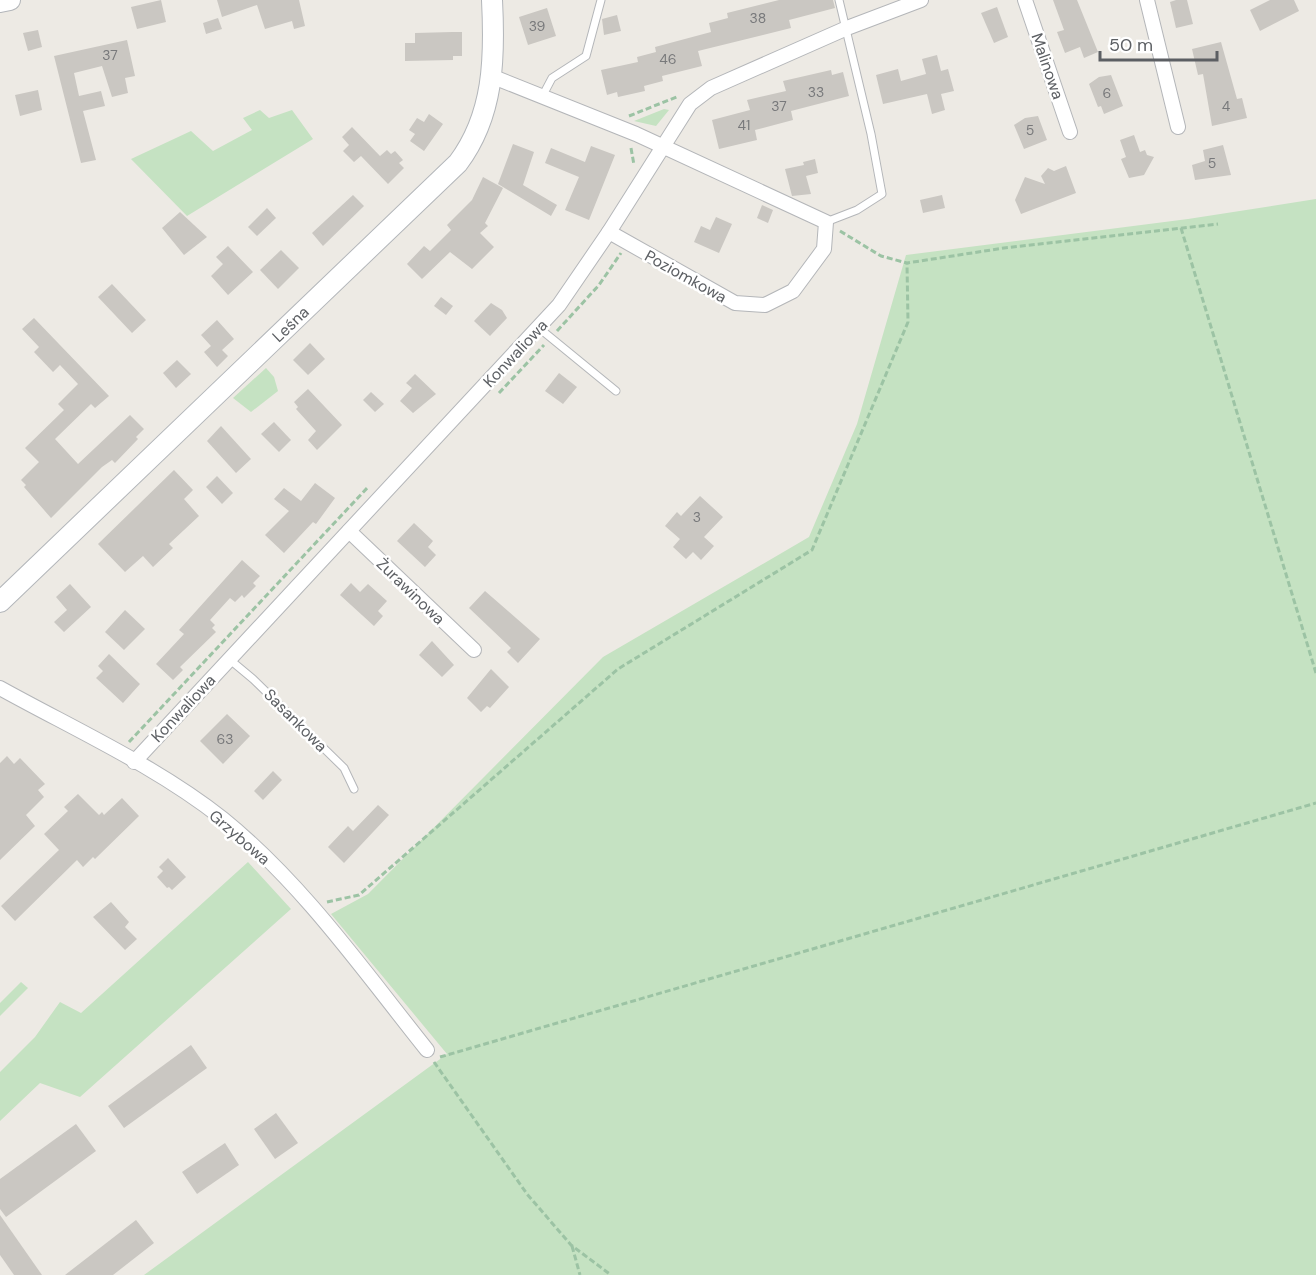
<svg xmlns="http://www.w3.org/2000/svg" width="1316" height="1275" viewBox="0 0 1316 1275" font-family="'DM Sans',sans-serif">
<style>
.green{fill:#c5e2c2}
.building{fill:#cac7c2}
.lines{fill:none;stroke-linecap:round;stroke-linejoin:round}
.lane-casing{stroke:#b4b6b9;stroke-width:9}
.street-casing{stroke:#b4b6b9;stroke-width:16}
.secondary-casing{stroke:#b3b6ba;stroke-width:22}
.path{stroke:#9cc3a4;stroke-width:3;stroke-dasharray:6 3;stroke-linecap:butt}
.lane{stroke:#fff;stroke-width:7}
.street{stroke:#fff;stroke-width:14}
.secondary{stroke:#fff;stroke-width:20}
.labels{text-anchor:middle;stroke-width:5;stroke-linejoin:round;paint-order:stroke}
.number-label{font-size:14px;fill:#78797b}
.street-label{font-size:16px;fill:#5c5f63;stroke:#fff}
</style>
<rect width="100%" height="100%" fill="#edeae4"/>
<g class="green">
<polygon points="664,109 669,110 656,126 634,121"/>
<polygon points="260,110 269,118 292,110 313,139 187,216 131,159 191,131 213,151 252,130 243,118"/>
<polygon points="1316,199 1316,1275 144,1275 447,1054 331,914 368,894 603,657 809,537 857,424 906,255 1188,219"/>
<polygon points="266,368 274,377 278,391 251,412 233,398"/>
<polygon points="248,862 291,909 80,1097 40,1083 0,1121 0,1072 35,1037 60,1002 81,1013"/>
<polygon points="21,982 28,988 0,1016 0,1003"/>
</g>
<g class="building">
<polygon points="161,0 166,22 137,29 131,7"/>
<polygon points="217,0 299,0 305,26 294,29 292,21 265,29 257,5 222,17"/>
<polygon points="779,0 833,0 835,8 789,20 791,28 698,51 702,66 662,76 663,81 644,86 645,91 618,97 617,92 607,95 601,70 638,62 637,57 656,52 655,47 711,32 709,23 728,18 727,13"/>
<polygon points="1053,0 1077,0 1098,52 1084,58 1080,47 1065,53 1057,32 1064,30"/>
<polygon points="1176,0 1187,0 1193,24 1176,28 1170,2"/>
<polygon points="1270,0 1294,0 1299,11 1260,31 1250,10"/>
<polygon points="997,7 1008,37 994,43 981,13"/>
<polygon points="547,8 556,36 528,45 519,17"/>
<polygon points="617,15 621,31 604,35 602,19"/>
<polygon points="218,18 222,29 206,34 203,23"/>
<polygon points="38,30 42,47 28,51 23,33"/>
<polygon points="452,32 462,32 462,56 453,56 453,60 405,61 405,43 415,43 415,33"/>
<polygon points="127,40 135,76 125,78 128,93 112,97 102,66 74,73 79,96 101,91 105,106 83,111 96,160 81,163 54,56"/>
<polygon points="1221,42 1237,99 1242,98 1247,118 1212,126 1203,74 1198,75 1192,49"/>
<polygon points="937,55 941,71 948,69 954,91 941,94 945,110 932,114 927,94 883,104 876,75 898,69 901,81 926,74 922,59"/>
<polygon points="831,70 832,75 843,72 849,96 791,111 793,120 755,130 757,140 719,149 712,120 750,110 747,100 786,91 783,81"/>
<polygon points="1111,75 1123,106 1104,114 1101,106 1098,107 1089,84 1099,77"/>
<polygon points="38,90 42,110 20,116 15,95"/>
<polygon points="429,114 443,124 424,151 410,141 415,134 409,130 417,118 424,122"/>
<polygon points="1038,116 1047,140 1024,149 1014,125 1025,118"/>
<polygon points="352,127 380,156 387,150 391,154 395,151 403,160 399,163 404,168 388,184 361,156 354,162 343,151 349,145 342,137"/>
<polygon points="1134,135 1140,152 1145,150 1147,155 1154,157 1144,175 1129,178 1121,159 1126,157 1120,140"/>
<polygon points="513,144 534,152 523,185 557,205 551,216 498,184"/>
<polygon points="1223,145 1231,175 1195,180 1192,165 1205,161 1203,150"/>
<polygon points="591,146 615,155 589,220 565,210 579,177 545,163 551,148 585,162"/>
<polygon points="815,159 818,173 806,176 811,194 792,196 785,169 804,165 803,162"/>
<polygon points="1066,166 1076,193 1021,214 1015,200 1025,177 1045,184 1041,176 1048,168 1054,171"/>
<polygon points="483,177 503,188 485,223 488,226 480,233 494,247 472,269 450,252 422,279 407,264 424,246 430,251 451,230 447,225 472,200"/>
<polygon points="353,195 364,206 323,246 312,233"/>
<polygon points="942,195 945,208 923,213 920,200"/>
<polygon points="762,205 773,210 768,223 757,218"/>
<polygon points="267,208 276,218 257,236 248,227"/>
<polygon points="180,212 207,237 184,255 162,228"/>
<polygon points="716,217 732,224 719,253 694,242 701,226 710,230"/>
<polygon points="228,246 253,272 228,295 211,276 223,264 216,257"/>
<polygon points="281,250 299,268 278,289 260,270"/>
<polygon points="112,284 146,320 132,333 98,297"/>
<polygon points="441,297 453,306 446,315 434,306"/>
<polygon points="491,303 502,310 507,318 490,336 474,321"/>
<polygon points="34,318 109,396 95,408 91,404 55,439 78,464 130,415 144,429 136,437 138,439 115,463 112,460 102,467 51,518 24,487 26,485 21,480 39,462 25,448 64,410 58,404 78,384 60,365 53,372 34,352 39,347 22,329"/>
<polygon points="217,320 234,339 222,350 228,356 217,367 204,352 211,346 201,335"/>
<polygon points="310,343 325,359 308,375 293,360"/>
<polygon points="177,360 191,374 176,388 163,373"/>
<polygon points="559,373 577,387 563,404 545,391"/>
<polygon points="415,374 436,394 413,413 400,401 412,388 406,383"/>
<polygon points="308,389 342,425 317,450 308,440 316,431 296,409 298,407 294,402"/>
<polygon points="371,392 384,404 375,412 363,400"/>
<polygon points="274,422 291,440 279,452 261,434"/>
<polygon points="221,426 251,459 236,473 207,441"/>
<polygon points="174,470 193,490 184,499 199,516 169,544 173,548 153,567 143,556 125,572 98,544"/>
<polygon points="217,476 233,493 222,504 206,487"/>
<polygon points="315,483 335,498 316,524 313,522 284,553 265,535 289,511 274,499 284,488 301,501"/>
<polygon points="700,496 723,517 704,537 714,546 701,560 693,552 686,559 673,547 680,539 665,526 677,512 681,516"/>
<polygon points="414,523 433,541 428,547 436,555 425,567 397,541"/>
<polygon points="242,560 260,576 253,583 256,586 244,598 242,595 235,602 230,598 210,620 215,625 212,628 216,632 180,667 183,670 173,680 156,664 184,634 179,630"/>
<polygon points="351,583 360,592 368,584 387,601 378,611 383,616 374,626 340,595"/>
<polygon points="70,584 91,607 64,632 54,622 67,610 56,597"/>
<polygon points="485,591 540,639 518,663 507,652 511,648 469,608"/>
<polygon points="125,610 145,629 124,650 105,632"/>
<polygon points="432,641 454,665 442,677 419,655"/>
<polygon points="109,654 140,684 123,703 96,678 103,671 98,666"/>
<polygon points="491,669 509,687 490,708 487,706 481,712 467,698"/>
<polygon points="227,714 250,736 223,764 200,741"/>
<polygon points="7,756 14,764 20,758 45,784 38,790 44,797 26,815 35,826 0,860 0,763"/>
<polygon points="273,771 282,780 263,800 254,791"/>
<polygon points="78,794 99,815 102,812 104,815 122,798 139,816 95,859 93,857 83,867 77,860 15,921 1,906 59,850 44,834 68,811 64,807"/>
<polygon points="378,805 389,815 344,863 328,847 348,826 353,831"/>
<polygon points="168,858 186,877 172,890 169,887 167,888 157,877 163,871 159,867"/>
<polygon points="111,902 129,922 125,927 137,939 125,950 93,917"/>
<polygon points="191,1045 207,1068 124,1128 108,1106"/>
<polygon points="276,1113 298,1143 275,1159 254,1129"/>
<polygon points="76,1124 96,1151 6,1217 0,1209 0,1179"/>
<polygon points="225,1143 239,1165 197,1194 182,1172"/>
<polygon points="0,1215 42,1275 14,1275 0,1255"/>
<polygon points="136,1220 154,1243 113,1275 65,1275"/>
</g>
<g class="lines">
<defs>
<g id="lane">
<polyline points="543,95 552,78 586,56 601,0"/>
<polyline points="826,222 857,210 882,194 871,134 839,0"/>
<polyline points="539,328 616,391"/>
<polyline points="229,659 253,679 344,768 354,789"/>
</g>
<g id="street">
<polyline points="1025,0 1070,132"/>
<polyline points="1147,0 1178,127"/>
<polyline points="491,76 636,134 826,222 824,249 793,291 765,305 735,303 609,232"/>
<polyline points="349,531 474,650"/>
<path d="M0 688C74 729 156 766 223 819 303 884 363 970 427 1050"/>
<polyline points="134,762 559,305 609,232 690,104 711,88 847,28 921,0"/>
</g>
<g id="secondary">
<polyline points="0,2 10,0"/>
<path id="s1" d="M0 602 458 163C494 115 495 58 492 0"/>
</g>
</defs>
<use href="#lane" class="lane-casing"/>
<use href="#street" class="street-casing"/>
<use href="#secondary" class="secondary-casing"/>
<g class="path">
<polyline points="629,116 679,96"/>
<polyline points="631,148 634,165"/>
<polyline points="1181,228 1316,673"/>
<polyline points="840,231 881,256 907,263 1004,248 1218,224"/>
<polyline points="557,331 599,285 621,253"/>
<polyline points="499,393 544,345"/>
<polyline points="129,742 369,486"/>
<polyline points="327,902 359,895 618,669 812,550 908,322 907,263"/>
<polyline points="440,1057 1316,803"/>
<polyline points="434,1062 527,1194 571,1245 611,1275"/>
<polyline points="572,1246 580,1275"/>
</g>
<use href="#lane" class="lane"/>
<use href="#street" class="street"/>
<use href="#secondary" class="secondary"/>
</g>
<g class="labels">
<g class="number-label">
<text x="758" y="23">38</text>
<text x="537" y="31">39</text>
<text x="110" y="60">37</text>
<text x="668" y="64">46</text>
<text x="816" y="97">33</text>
<text x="1107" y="98">6</text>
<text x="779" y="111">37</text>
<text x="1226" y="111">4</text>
<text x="744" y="130">41</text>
<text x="1030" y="135">5</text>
<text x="1212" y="168">5</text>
<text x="697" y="522">3</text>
<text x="225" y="744">63</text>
</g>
<g class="street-label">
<text transform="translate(1048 66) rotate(71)" y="6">Malinowa</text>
<text transform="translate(686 276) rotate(29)" y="6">Poziomkowa</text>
<text dy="6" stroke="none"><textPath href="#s1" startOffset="402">Leśna</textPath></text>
<text transform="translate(515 353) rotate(-47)" y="6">Konwaliowa</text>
<text transform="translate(411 591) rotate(44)" y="6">Żurawinowa</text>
<text transform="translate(183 708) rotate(-47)" y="6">Konwaliowa</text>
<text transform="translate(296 720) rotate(45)" y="6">Sasankowa</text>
<text transform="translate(240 837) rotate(41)" y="6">Grzybowa</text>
</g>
</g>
<path d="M1100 51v9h117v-9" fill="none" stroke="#5c5f63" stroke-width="3"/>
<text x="1109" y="51" font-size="18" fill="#5c5f63" stroke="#ffffff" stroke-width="4.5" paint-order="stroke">50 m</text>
</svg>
